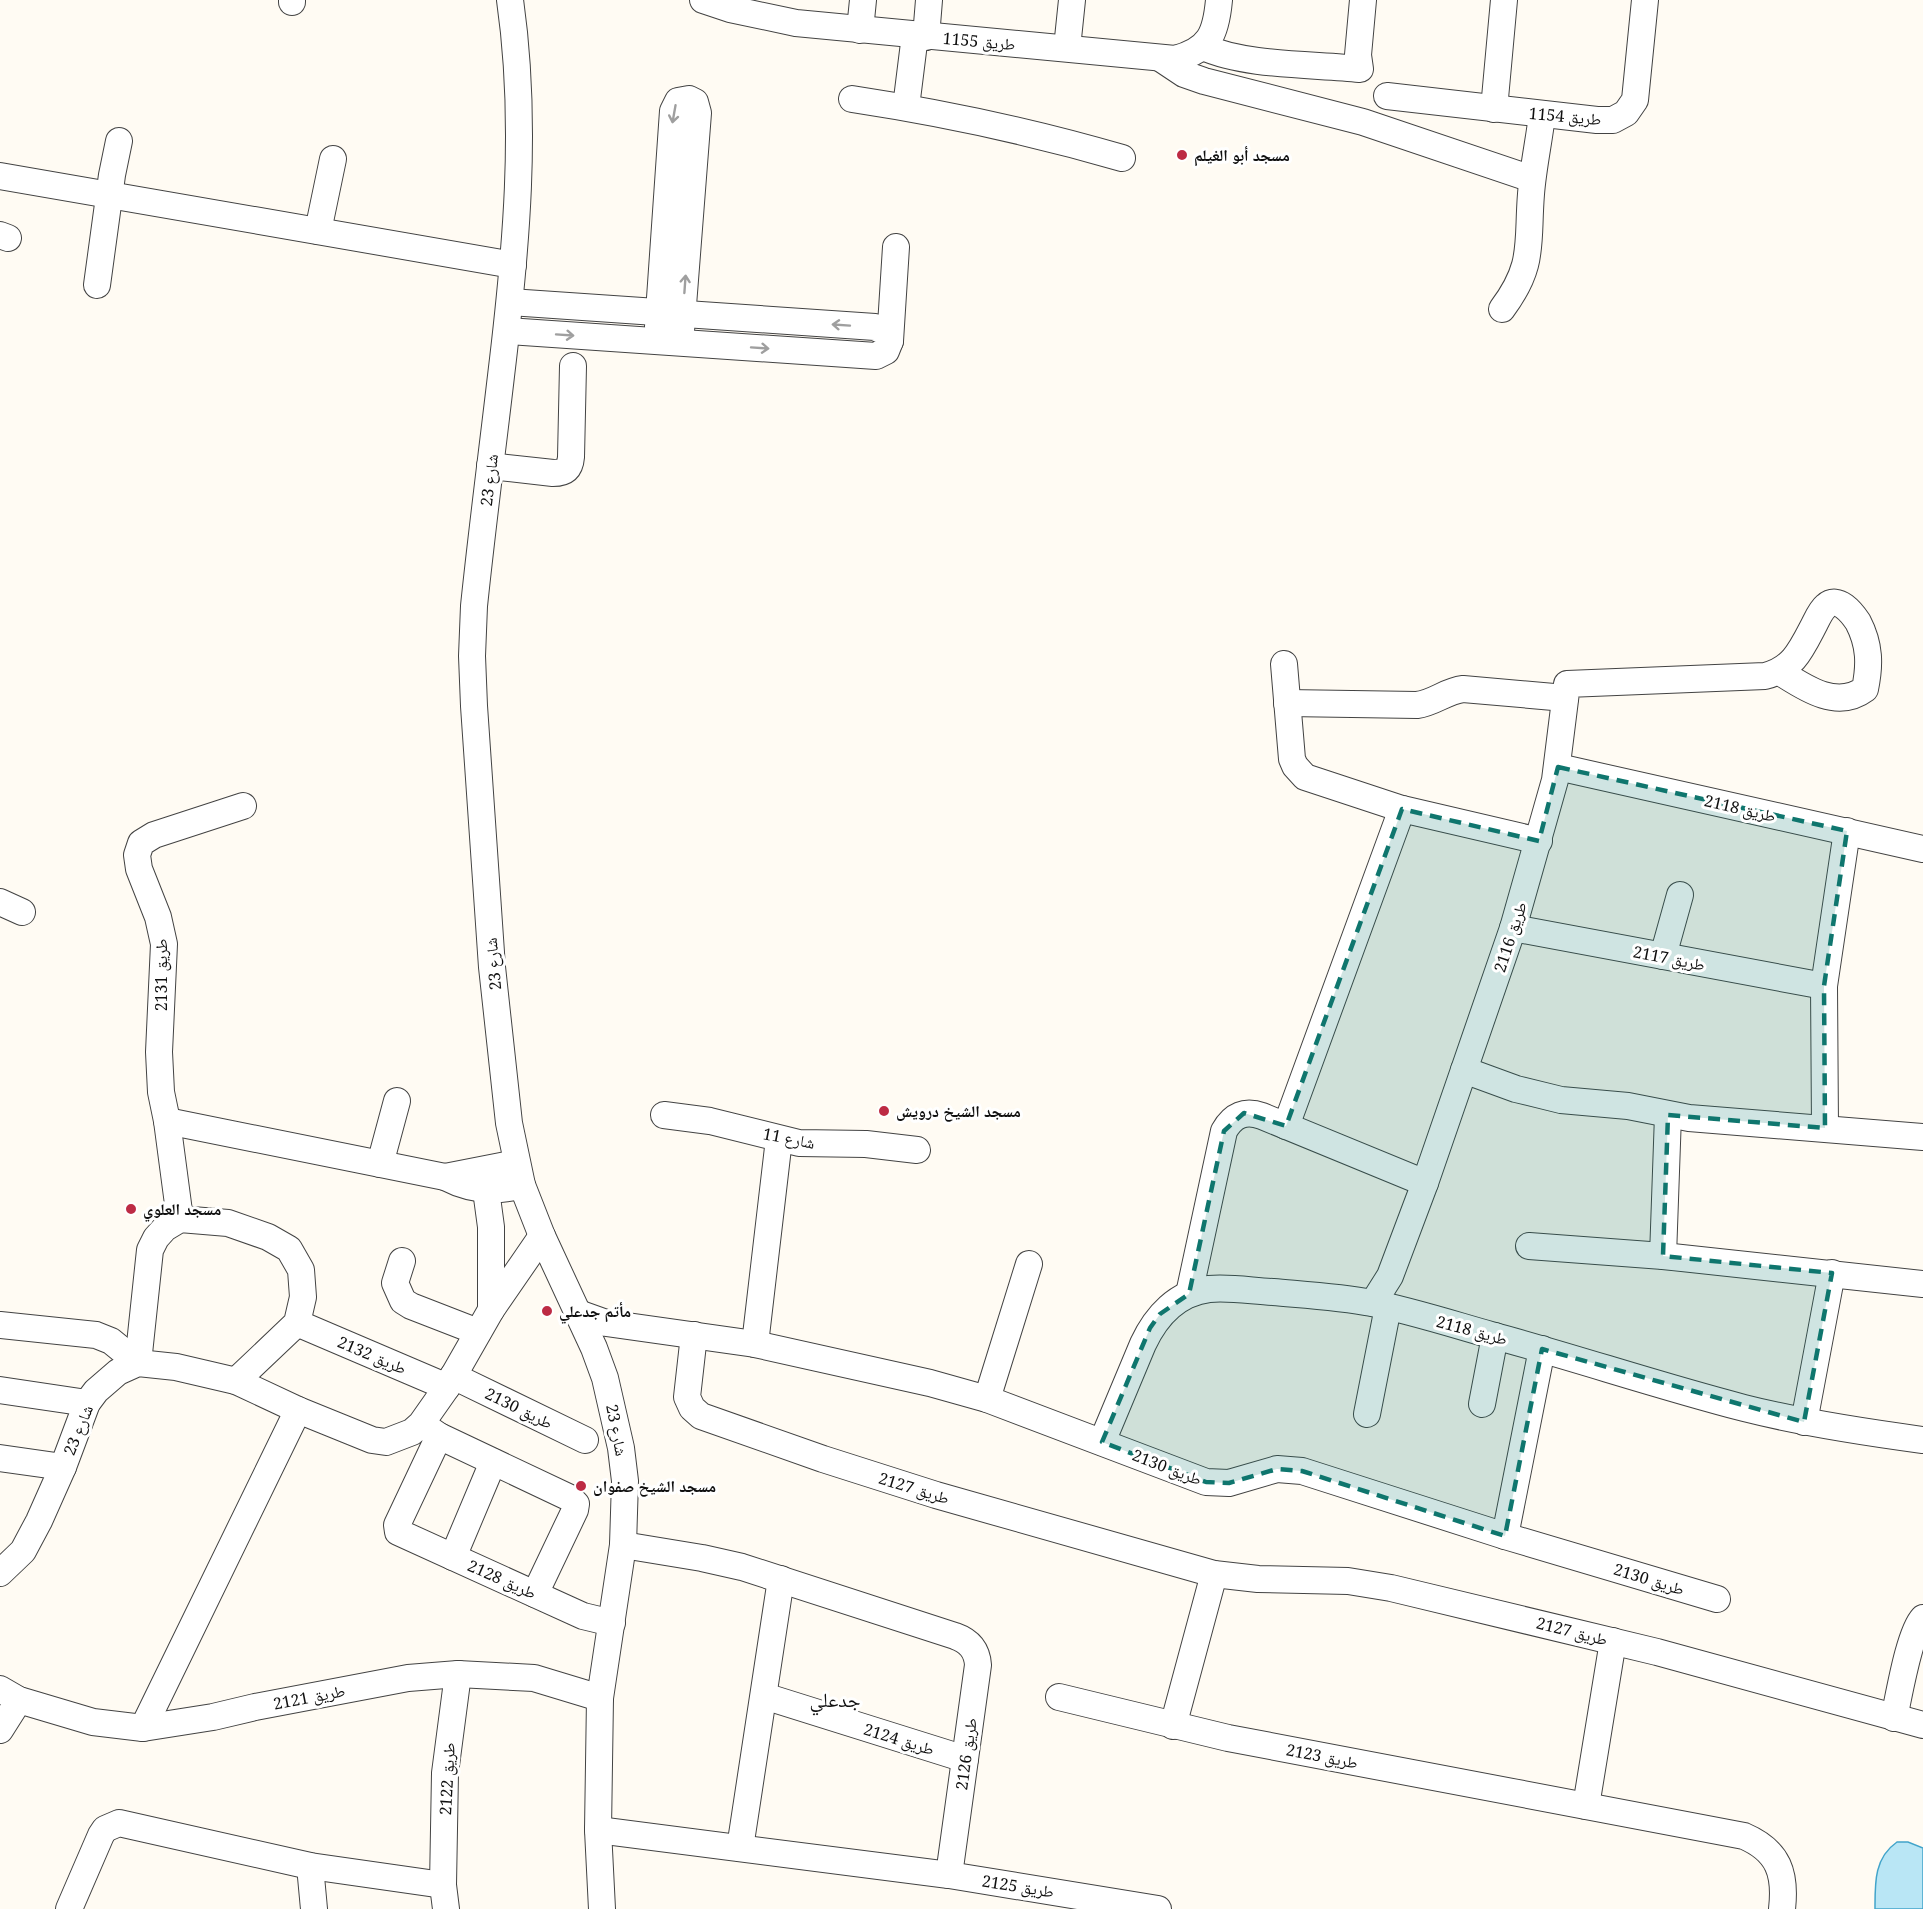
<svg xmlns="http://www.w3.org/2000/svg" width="1923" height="1909" viewBox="0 0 1923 1909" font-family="'Noto Serif','Noto Naskh Arabic',serif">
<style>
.water{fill:#b9e6f5;stroke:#42a4ca;stroke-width:1.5}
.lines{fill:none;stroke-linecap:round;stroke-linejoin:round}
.minor-casing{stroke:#434343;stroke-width:28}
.minor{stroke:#fff;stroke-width:26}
.oneway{stroke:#9f9f9f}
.marked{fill:#0f766e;fill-opacity:0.2;stroke:#0f766e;stroke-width:4.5;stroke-dasharray:12 8;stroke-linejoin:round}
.poi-dot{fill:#bd2b44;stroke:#fff;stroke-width:2}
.labels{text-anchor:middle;stroke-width:6;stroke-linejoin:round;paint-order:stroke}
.street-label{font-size:16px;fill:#101010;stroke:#fff}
.poi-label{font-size:16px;font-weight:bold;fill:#101010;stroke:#fff;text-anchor:start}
.quarter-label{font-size:20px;fill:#101010;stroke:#fff}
</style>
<rect width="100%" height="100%" fill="#fffbf3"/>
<path class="water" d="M1897 1842H1908L1923 1848V1909H1875C1875 1883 1874 1858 1897 1842Z"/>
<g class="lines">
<defs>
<g id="minor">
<path d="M510 0C528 125 516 252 501 376 492 453 482 529 474 606L472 656 474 706 492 967 509 1123 522 1185 542 1236 594 1348 605 1378 621 1448 625 1481 623 1545 600 1698 598 1830 602 1909"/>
<path d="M703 0 730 9 796 23 1175 59C1210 50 1216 33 1219 0"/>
<polyline points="292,2 292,0"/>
<polyline points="860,30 863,0"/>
<polyline points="926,37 929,0"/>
<path d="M1203 47C1245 66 1313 64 1360 69L1358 55 1363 0"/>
<polyline points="1067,48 1072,0"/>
<polyline points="1160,58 1184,74 1204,81 1363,122 1532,179"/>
<polyline points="1387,96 1597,120 1613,120 1626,113 1635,100 1645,0"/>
<path d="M852 99C944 113 1033 132 1122 158"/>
<polyline points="906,107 915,35"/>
<polyline points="1494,109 1504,0"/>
<polyline points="0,176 513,265"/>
<polyline points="318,231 333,159"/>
<polyline points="0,235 8,238"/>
<polyline points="97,285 112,175 119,141"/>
<path d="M1502 309C1535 265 1527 244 1531 194 1533 168 1539 141 1542 115"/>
<polyline points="658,327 673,111 678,101 689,99 695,102 698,113 681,331"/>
<polyline points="507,331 876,356 886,351 890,341 885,332 875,327 510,302"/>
<polyline points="890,341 896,247"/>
<path d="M490 466 553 473C565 473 570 469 571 457L573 366"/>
<polyline points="1284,664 1292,759 1295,766 1305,777 1402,809 1539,841"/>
<path d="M1287 703 1417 705C1434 703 1446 691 1463 689L1565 698"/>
<polyline points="1558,767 1923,849"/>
<polyline points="0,902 22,912"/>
<polyline points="1513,928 1824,986"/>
<polyline points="1663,956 1680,895"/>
<polyline points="1464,1070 1516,1089 1561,1100 1628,1106 1689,1118 1923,1137"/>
<polyline points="664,1115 710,1121 799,1143 866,1144 917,1150"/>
<path d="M167 1121 445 1177C470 1190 495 1193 522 1185"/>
<polyline points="1286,1126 1402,809"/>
<polyline points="1825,1128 1824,986 1847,831"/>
<polyline points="380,1164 397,1101"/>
<polyline points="445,1177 516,1163"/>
<polyline points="180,1219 167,1121 161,1092 159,1052 164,944 158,917 139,869 137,855 141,843 154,835 243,806"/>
<polyline points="1529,1246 1663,1256 1923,1284"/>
<polyline points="1663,1256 1668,1115"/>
<polyline points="402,1261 395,1283 403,1301 411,1306 478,1332"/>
<path d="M1189 1294 1224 1131C1233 1115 1245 1110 1262 1116L1425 1183"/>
<path d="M1373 1303 1390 1276 1425 1183 1513 928 1555 780 1567 684 1765 676C1793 669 1801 650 1814 625 1817 619 1821 610 1826 606 1838 595 1852 613 1858 622 1870 645 1870 665 1865 689 1837 710 1805 688 1780 672"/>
<polyline points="491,1310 542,1236"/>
<polyline points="578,1313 606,1323 755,1344 930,1383 987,1399 1206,1482 1229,1483 1277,1469 1302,1471 1505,1536 1717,1599"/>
<polyline points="297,1323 447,1387"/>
<polyline points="0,1325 96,1335 111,1341 138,1363"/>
<polyline points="694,1335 687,1397 692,1408 701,1416 823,1459 936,1495 1214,1574 1258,1579 1348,1581 1391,1588 1657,1652 1923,1725"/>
<polyline points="755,1344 779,1139"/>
<polyline points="138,1363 150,1250 156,1238 165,1228 180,1219 228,1223 268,1237 289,1249 301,1270 303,1297 297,1323 236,1381"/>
<polyline points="453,1376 585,1440"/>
<polyline points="0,1390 87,1403"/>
<polyline points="987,1399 1029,1264"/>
<polyline points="1482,1404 1495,1336"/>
<polyline points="1367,1414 1388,1307"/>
<polyline points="1804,1422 1832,1273"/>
<polyline points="426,1427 439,1436 570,1498 576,1504 575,1510 535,1594"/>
<polyline points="439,1436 397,1525 398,1532 583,1616 612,1623"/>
<path d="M1102 1442 1143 1344C1156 1316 1177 1293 1209 1289 1230 1287 1252 1291 1273 1292 1306 1295 1340 1297 1372 1303 1412 1311 1452 1324 1491 1335 1576 1358 1659 1386 1744 1408 1803 1423 1863 1432 1923 1440"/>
<polyline points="0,1458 63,1467"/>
<polyline points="1505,1536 1542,1349"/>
<path d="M623 1545 702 1558 742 1567 955 1636C969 1641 977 1650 978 1665L949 1875"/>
<polyline points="453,1557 493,1462"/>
<polyline points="0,1573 23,1551 39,1521 63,1467 87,1403 96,1391 118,1372 138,1363 176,1367 236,1381 298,1410 372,1440 386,1442 412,1432 421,1424 447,1387 491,1310 491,1227 486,1190"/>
<polyline points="0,1689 19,1700 93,1722 143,1728 213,1717 255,1707 408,1678 458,1674 534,1678 600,1698"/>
<polyline points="764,1696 965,1759"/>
<path d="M1059 1697 1228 1738 1744 1836C1779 1851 1786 1874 1782 1909"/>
<path d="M1894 1718C1899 1696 1909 1633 1923 1618"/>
<polyline points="1173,1726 1214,1574"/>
<polyline points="143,1728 298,1410"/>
<polyline points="0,1730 19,1700"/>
<polyline points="1586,1806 1613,1641"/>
<polyline points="598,1830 949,1875 1158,1909"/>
<polyline points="740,1848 781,1579"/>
<polyline points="310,1866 314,1909"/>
<polyline points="69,1909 101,1835 105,1829 119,1823 310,1866 443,1885"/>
<polyline points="446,1909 443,1885 445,1773 458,1674"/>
</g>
</defs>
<use href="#minor" class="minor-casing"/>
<use href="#minor" class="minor"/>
</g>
<defs><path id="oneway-shaft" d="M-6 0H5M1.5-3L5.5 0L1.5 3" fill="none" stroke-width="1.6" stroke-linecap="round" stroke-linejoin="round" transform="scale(1.5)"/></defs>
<g class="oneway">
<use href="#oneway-shaft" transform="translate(674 114) rotate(100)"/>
<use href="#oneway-shaft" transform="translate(685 284) rotate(-86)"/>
<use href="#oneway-shaft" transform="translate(841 325) rotate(-176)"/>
<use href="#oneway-shaft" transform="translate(565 335) rotate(4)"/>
<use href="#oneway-shaft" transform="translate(760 348) rotate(4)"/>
</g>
<path class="marked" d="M1558 767 1847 831 1824 986 1825 1128 1668 1115 1663 1256 1832 1273 1804 1422 1542 1349 1505 1536 1302 1471 1277 1469 1229 1483 1206 1482 1102 1442 1150 1328 1160 1314 1189 1294 1224 1131 1244 1113 1286 1126 1402 809 1539 841Z"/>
<g class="poi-dot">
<circle cx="1182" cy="155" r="6"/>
<circle cx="884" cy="1111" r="6"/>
<circle cx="131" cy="1209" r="6"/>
<circle cx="547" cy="1311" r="6"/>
<circle cx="581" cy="1486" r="6"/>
</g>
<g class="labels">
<g class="street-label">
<text transform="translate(979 41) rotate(5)" y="6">طريق 1155</text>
<text transform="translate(1565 116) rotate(5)" y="6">طريق 1154</text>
<text transform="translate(489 480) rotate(-83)" y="6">شارع 23</text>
<text transform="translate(1740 808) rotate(13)" y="6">طريق 2118</text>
<text transform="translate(1510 937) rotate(-72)" y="6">طريق 2116</text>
<text transform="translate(1669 958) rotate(11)" y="6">طريق 2117</text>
<text transform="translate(493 964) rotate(-95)" y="6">شارع 23</text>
<text transform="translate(161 975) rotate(-90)" y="6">طريق 2131</text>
<text transform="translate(789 1138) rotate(11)" y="6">شارع 11</text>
<text transform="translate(1472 1330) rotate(15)" y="6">طريق 2118</text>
<text transform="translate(372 1355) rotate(23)" y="6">طريق 2132</text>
<text transform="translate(519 1408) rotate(26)" y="6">طريق 2130</text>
<text transform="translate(78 1430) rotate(-68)" y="6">شارع 23</text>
<text transform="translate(617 1430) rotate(79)" y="6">شارع 23</text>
<text transform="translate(1167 1467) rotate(21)" y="6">طريق 2130</text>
<text transform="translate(914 1488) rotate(17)" y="6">طريق 2127</text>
<text transform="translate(502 1579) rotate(24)" y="6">طريق 2128</text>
<text transform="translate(1649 1579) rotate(17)" y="6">طريق 2130</text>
<text transform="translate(1572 1631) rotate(14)" y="6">طريق 2127</text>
<text transform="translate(309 1697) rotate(-11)" y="6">طريق 2121</text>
<text transform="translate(899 1739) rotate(17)" y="6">طريق 2124</text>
<text transform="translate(966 1754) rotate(-82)" y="6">طريق 2126</text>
<text transform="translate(1322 1756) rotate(11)" y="6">طريق 2123</text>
<text transform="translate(447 1779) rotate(-87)" y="6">طريق 2122</text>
<text transform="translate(1018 1886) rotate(9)" y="6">طريق 2125</text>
</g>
<g class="poi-label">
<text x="1194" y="161">مسجد أبو الغيلم</text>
<text x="896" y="1117">مسجد الشيخ درويش</text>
<text x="143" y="1215">مسجد العلوي</text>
<text x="559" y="1317">مأتم جدعلي</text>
<text x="593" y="1492">مسجد الشيخ صفوان</text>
</g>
<g class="quarter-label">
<text x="835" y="1707">جدعلي</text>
</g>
</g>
</svg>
